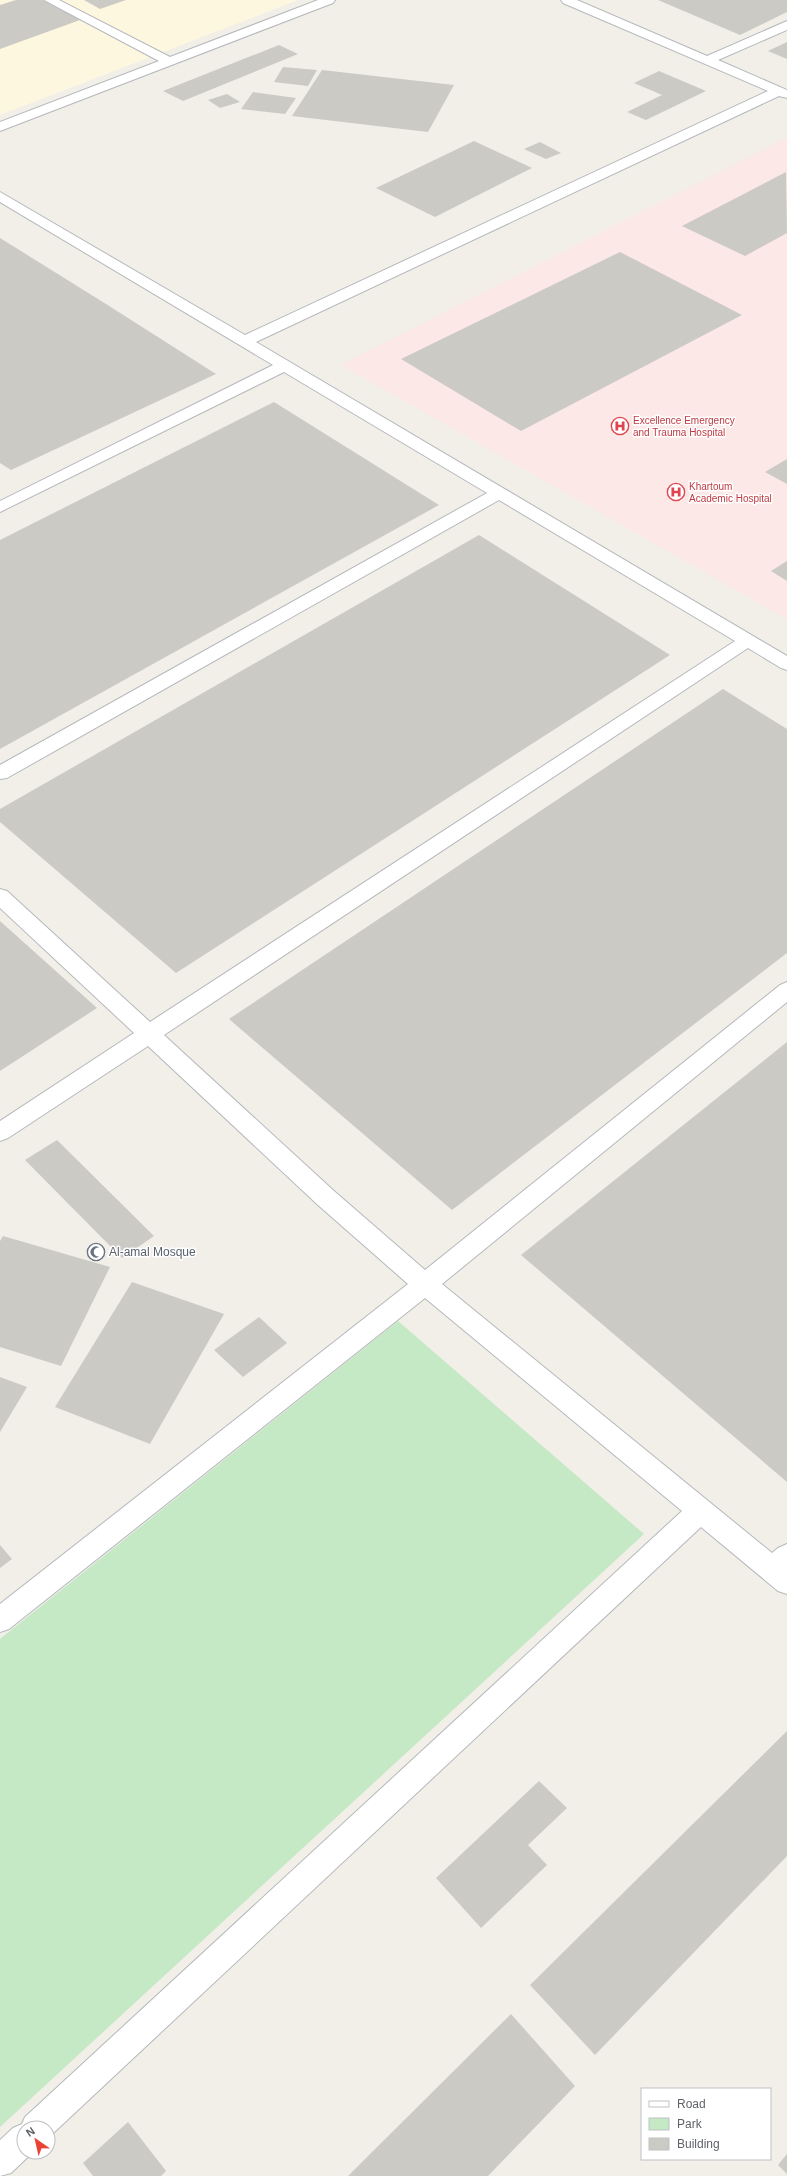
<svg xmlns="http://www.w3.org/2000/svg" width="787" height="2176" viewBox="0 0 787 2176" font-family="Helvetica,sans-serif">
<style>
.commercial{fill:#fef7e0}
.medical{fill:#fce8e6}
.green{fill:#c5e8c5}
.building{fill:#cccac5}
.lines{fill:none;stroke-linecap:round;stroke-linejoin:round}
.street-casing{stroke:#b5b8bc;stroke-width:2}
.street{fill:#fff;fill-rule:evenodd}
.labels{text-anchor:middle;stroke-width:3;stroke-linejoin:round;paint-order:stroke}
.far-health-label{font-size:10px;fill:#be3a42;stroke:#fff;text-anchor:start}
.worship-label{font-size:12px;fill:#5b616d;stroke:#fff;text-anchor:start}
</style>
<rect width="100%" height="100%" fill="#f1efe8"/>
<polygon class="commercial" points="0,0 298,0 0,115"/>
<polygon class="medical" points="787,138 787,619 341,365 786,138"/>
<polygon class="green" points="398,1321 644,1534 0,2127 0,1639"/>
<g class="building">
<polygon points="16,0 42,0 80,20 0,49 0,5"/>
<polygon points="84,0 126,0 100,9"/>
<polygon points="658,0 787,0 787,12 740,35"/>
<polygon points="787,42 787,59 768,51"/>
<polygon points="279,45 298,54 183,101 163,91"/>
<polygon points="283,67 317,70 308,86 274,82"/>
<polygon points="322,70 454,85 428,132 292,116"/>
<polygon points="659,71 706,91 646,120 627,112 662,95 634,83"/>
<polygon points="253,92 296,98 285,114 241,109"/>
<polygon points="227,94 240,102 220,108 208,100"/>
<polygon points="474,141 532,168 435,217 376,188"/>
<polygon points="540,142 561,153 546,159 524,149"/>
<polygon points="786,172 787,233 745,256 682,226"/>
<polygon points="0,238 106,304 216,374 11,470 0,463"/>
<polygon points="620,252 742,315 521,431 401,359"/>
<polygon points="274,402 439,505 0,749 0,540"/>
<polygon points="787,459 787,484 765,472"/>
<polygon points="479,535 670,655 176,973 0,822 0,809"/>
<polygon points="787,561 787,581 771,571"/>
<polygon points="723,689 787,729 787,953 452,1210 229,1019"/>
<polygon points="0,921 97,1008 0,1071"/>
<polygon points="787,1042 787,1482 521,1255"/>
<polygon points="57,1140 154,1236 122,1258 25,1160"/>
<polygon points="3,1236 110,1267 61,1366 0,1347 0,1241"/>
<polygon points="132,1282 224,1314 150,1444 55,1407"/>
<polygon points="259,1317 287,1343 243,1377 214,1350"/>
<polygon points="0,1377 27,1387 0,1432"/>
<polygon points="0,1545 12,1559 0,1568"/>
<polygon points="787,1731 787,1856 595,2055 530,1985"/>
<polygon points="539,1781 567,1808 528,1845 547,1865 481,1928 436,1878"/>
<polygon points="511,2014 575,2086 488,2176 348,2176"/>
<polygon points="128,2122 166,2171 161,2176 93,2176 83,2163"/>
<polygon points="787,2154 787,2174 778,2165"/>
</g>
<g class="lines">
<defs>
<g id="street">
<polygon points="44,0 59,0 170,57 318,0 335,0 333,3 0,131 0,122 159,61"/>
<polygon points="561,0 577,0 707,56 787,21 787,30 718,60 787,90 787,98 779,96 256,342 787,656 787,670 781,668 748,648 164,1035 334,1191 425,1270 780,985 787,982 787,1002 442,1284 772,1553 778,1548 787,1544 787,1594 778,1591 701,1527 48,2138 48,2128 24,2128 24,2152 33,2152 11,2173 0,2176 0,2140 13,2128 22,2124 25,2117 682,1511 425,1298 9,1629 0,1632 0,1604 408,1284 318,1205 148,1046 8,1138 0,1141 0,1121 134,1033 0,908 0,889 7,891 150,1022 735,641 499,500 7,778 0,779 0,765 487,493 284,372 0,512 0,501 273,365 0,202 0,192 245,335 768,91 563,3"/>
</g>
</defs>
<use href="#street" class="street-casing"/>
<use href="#street" class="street"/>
</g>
<defs>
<symbol id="hospital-ring" viewBox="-11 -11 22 22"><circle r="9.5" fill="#fff" stroke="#e0444e" stroke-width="1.5"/><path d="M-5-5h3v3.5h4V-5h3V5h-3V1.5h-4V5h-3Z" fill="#e0444e"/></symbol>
<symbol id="mosque-ring" viewBox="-11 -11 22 22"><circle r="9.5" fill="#fff" stroke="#6b7280" stroke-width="1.5"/><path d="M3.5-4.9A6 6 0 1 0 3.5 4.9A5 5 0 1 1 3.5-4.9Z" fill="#6b7280"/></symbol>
</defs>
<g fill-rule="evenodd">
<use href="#hospital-ring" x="610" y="416" width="20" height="20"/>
<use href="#hospital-ring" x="666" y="482" width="20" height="20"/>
<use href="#mosque-ring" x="86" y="1242" width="20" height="20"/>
</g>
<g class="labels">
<g class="far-health-label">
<text x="633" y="424">Excellence Emergency<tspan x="633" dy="12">and Trauma Hospital</tspan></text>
<text x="689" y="490">Khartoum<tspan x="689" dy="12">Academic Hospital</tspan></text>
</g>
<g class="worship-label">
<text x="109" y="1256">Al-amal Mosque</text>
</g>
</g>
<rect x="641" y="2088" width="130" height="72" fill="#ffffff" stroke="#bfc1c3"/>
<rect x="649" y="2101" width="20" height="6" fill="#ffffff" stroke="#bfc1c3"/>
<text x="677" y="2108" font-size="12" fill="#5f6368">Road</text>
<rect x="649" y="2118" width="20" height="12" fill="#c5e8c5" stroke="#bfc1c3"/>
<text x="677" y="2128" font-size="12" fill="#5f6368">Park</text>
<rect x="649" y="2138" width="20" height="12" fill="#cccac5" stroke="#bfc1c3"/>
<text x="677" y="2148" font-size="12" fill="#5f6368">Building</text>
<g transform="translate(36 2140) rotate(326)"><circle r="19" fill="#ffffff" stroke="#bfc1c3"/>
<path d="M0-3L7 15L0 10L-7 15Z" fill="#ea4335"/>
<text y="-6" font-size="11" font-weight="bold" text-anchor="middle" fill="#5f6368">N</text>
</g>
</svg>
